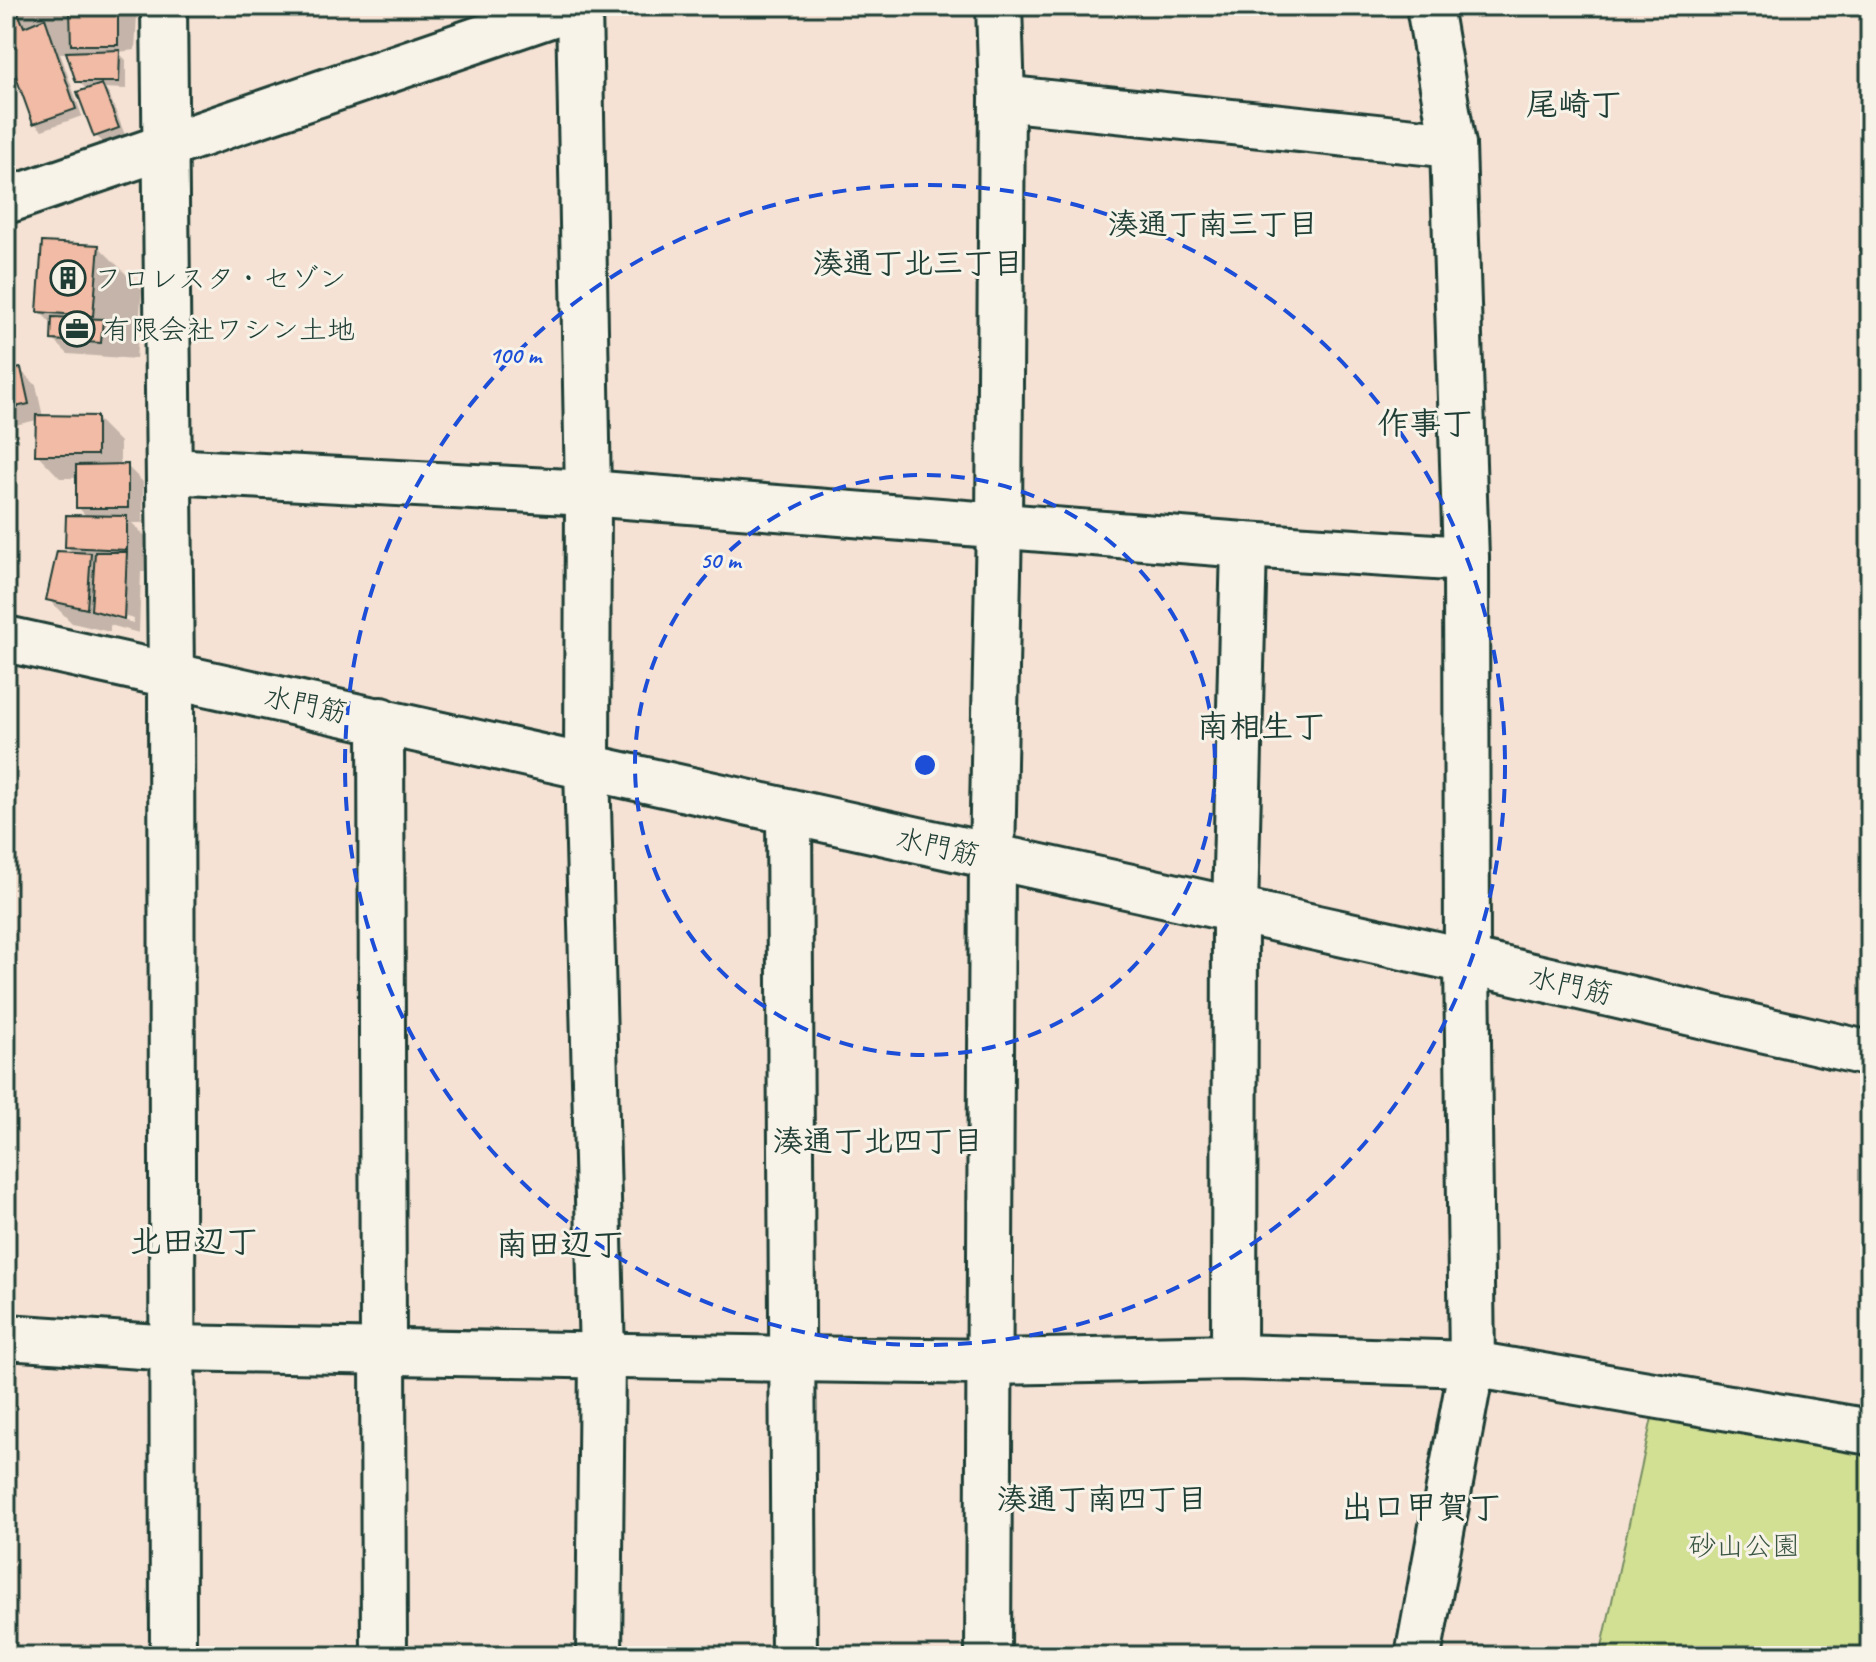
<svg xmlns="http://www.w3.org/2000/svg" width="1876" height="1662" viewBox="0 0 1876 1662" font-family="Caveat,'Klee One',sans-serif">
<style>
.green{fill:#d2e093;stroke:#788e64;stroke-width:2}
.shadow{fill:#0003;fill-rule:evenodd}
.building{fill:#f1bba5;stroke:#1f3d34;stroke-width:2}
.lines{fill:none;stroke-linecap:round;stroke-linejoin:round}
.minor-casing{stroke:#1f3d34;stroke-width:50}
.minor{stroke:#f7f3e8;stroke-width:44}
.ring{fill:none;stroke:#1d4ed8;stroke-width:4;stroke-dasharray:14 10}
.labels{text-anchor:middle;stroke-width:6;stroke-linejoin:round;paint-order:stroke}
.poi-label{font-size:28px;fill:#1f3d34;stroke:#f7f3e8;text-anchor:start}
.street-label{font-size:28px;fill:#1f3d34;stroke:#f7f3e8}
.park-label{font-size:28px;fill:#3a5542;stroke:#f7f3e8}
.neighbourhood-label{font-size:30px;font-weight:bold;fill:#1f3d34;stroke:#f7f3e8}
.quarter-label{font-size:32px;font-weight:bold;fill:#1f3d34;stroke:#f7f3e8}
.centre{fill:#1d4ed8;stroke:#f7f3e8;stroke-width:4}
.ring-label{font-size:24px;text-anchor:middle;font-weight:bold;fill:#1d4ed8;stroke:#f7f3e8;stroke-width:6;stroke-linejoin:round;paint-order:stroke}
</style>
<rect width="100%" height="100%" fill="#f5e2d4"/>
<filter id="ink" filterUnits="userSpaceOnUse"><feTurbulence type="fractalNoise" baseFrequency=".0125" numOctaves="2"/><feDisplacementMap in="SourceGraphic" scale="16" xChannelSelector="R" yChannelSelector="G"/><feConvolveMatrix kernelMatrix="1 2 1 2 8 2 1 2 1" color-interpolation-filters="sRGB"/></filter>
<g filter="url(#ink)">
<polygon class="green" points="1652,1418 1870,1455 1870,1656 1600,1656"/>
<g class="shadow">
<polygon points="6,6 126,6 137,16 135,50 118,52 126,60 126,89 103,88 109,94 125,135 104,143 96,136 94,88 85,88 78,80 68,53 60,53 82,116 42,130 34,123 8,47 6,67"/>
<polygon points="6,73 13,86 7,99 6,99"/>
<polygon points="6,149 19,187 6,192"/>
<polygon points="99,247 142,290 136,359 68,354 53,339 54,326 39,311"/>
<path d="M20 370 36 385 43 417 96 418 120 442V466H127L143 482V523H132L150 541V572H141L139 633 110 625V632L72 623 48 599 75 554 67 547 87 517 78 507V478H60L37 454V420L6 427V373ZM111 613 134 619 133 623 111 617Z"/>
</g>
<g class="building">
<rect x="6" y="6" width="35" height="4"/>
<polygon points="70,10 118,11 118,45 71,45"/>
<polygon points="19,15 24,27 45,18 76,109 33,124 6,49 6,21"/>
<polygon points="120,50 119,82 76,82 66,52"/>
<polygon points="102,84 119,128 94,137 77,92"/>
<polygon points="42,242 99,245 93,316 37,312"/>
<polygon points="52,317 103,319 101,343 51,340"/>
<polygon points="21,368 29,404 6,409 6,371"/>
<polygon points="36,415 97,416 97,455 35,455"/>
<polygon points="128,464 128,508 76,508 76,465"/>
<polygon points="66,515 127,516 127,550 65,547"/>
<polygon points="57,551 91,553 87,609 46,600"/>
<polygon points="95,552 127,552 124,619 91,610"/>
</g>
<g class="lines">
<defs>
<g id="minor">
<polyline points="164,6 171,676 173,1656"/>
<polyline points="579,6 588,493 587,766 602,1356 599,1656"/>
<polyline points="1002,98 1453,145"/>
<polyline points="6,201 576,6"/>
<polyline points="169,471 588,493 1244,545 1466,559"/>
<polyline points="6,639 1467,961 1870,1054"/>
<polyline points="381,720 384,1656"/>
<polyline points="789,812 794,1656"/>
<polyline points="6,1337 173,1348 794,1359 990,1362 1234,1357 1472,1364 1870,1432"/>
<polyline points="1234,1357 1235,911 1244,545"/>
<polyline points="988,1656 992,858 999,525 1002,98 999,6"/>
<polyline points="1418,1656 1472,1364 1467,961 1466,559 1453,145 1429,6"/>
</g>
</defs>
<use href="#minor" class="minor-casing"/>
<use href="#minor" class="minor"/>
</g>
</g>
<g class="ring">
<circle cx="925" cy="765" r="290"/>
<circle cx="925" cy="765" r="580"/>
</g>
<defs>
<symbol id="building-ring" viewBox="-11 -11 22 22"><circle r="9.5" fill="#f7f3e8" stroke="#1f3d34" stroke-width="1.5"/><path d="M-4-6H4V6H1V3H-1V6H-4ZM-2.5-4.3h1.7v1.8h-1.7ZM.8-4.3h1.7v1.8H.8ZM-2.5-1h1.7V.8h-1.7ZM.8-1h1.7V.8H.8Z" fill="#1f3d34"/></symbol>
<symbol id="office-ring" viewBox="-11 -11 22 22"><circle r="9.5" fill="#f7f3e8" stroke="#1f3d34" stroke-width="1.5"/><path d="M-6-3h4V-5.5h4V-3h4V5H-6ZM-1-4.5V-3h2v-1.5ZM-6 0V1H6V0Z" fill="#1f3d34"/></symbol>
</defs>
<g fill-rule="evenodd">
<use href="#building-ring" x="48" y="258" width="40" height="40"/>
<use href="#office-ring" x="57" y="309" width="40" height="40"/>
</g>
<g class="labels">
<g class="poi-label">
<text x="94" y="288">フロレスタ・セゾン</text>
<text x="103" y="339">有限会社ワシン土地</text>
</g>
<g class="street-label">
<text transform="translate(306 704) rotate(12)" y="10">水門筋</text>
<text transform="translate(938 846) rotate(13)" y="10">水門筋</text>
<text transform="translate(1571 985) rotate(13)" y="10">水門筋</text>
</g>
<g class="park-label">
<text x="1744" y="1555">砂山公園</text>
</g>
<g class="neighbourhood-label">
<text x="1213" y="234">湊通丁南三丁目</text>
<text x="918" y="273">湊通丁北三丁目</text>
<text x="878" y="1151">湊通丁北四丁目</text>
<text x="1102" y="1509">湊通丁南四丁目</text>
</g>
<g class="quarter-label">
<text x="1574" y="115">尾崎丁</text>
<text x="1425" y="434">作事丁</text>
<text x="1261" y="737">南相生丁</text>
<text x="194" y="1252">北田辺丁</text>
<text x="560" y="1255">南田辺丁</text>
<text x="1421" y="1518">出口甲賀丁</text>
</g>
</g>
<circle cx="925" cy="765" r="12" class="centre"/>
<g class="ring-label">
<text x="515" y="363">100 m</text>
<text x="720" y="568">50 m</text>
</g>
<rect width="1876" height="1662" fill="none" stroke="#f7f3e8" stroke-width="32"/>
<rect x="16" y="16" width="1844" height="1630" fill="none" stroke="#1f3d34" stroke-width="3" filter="url(#ink)"/>
</svg>
